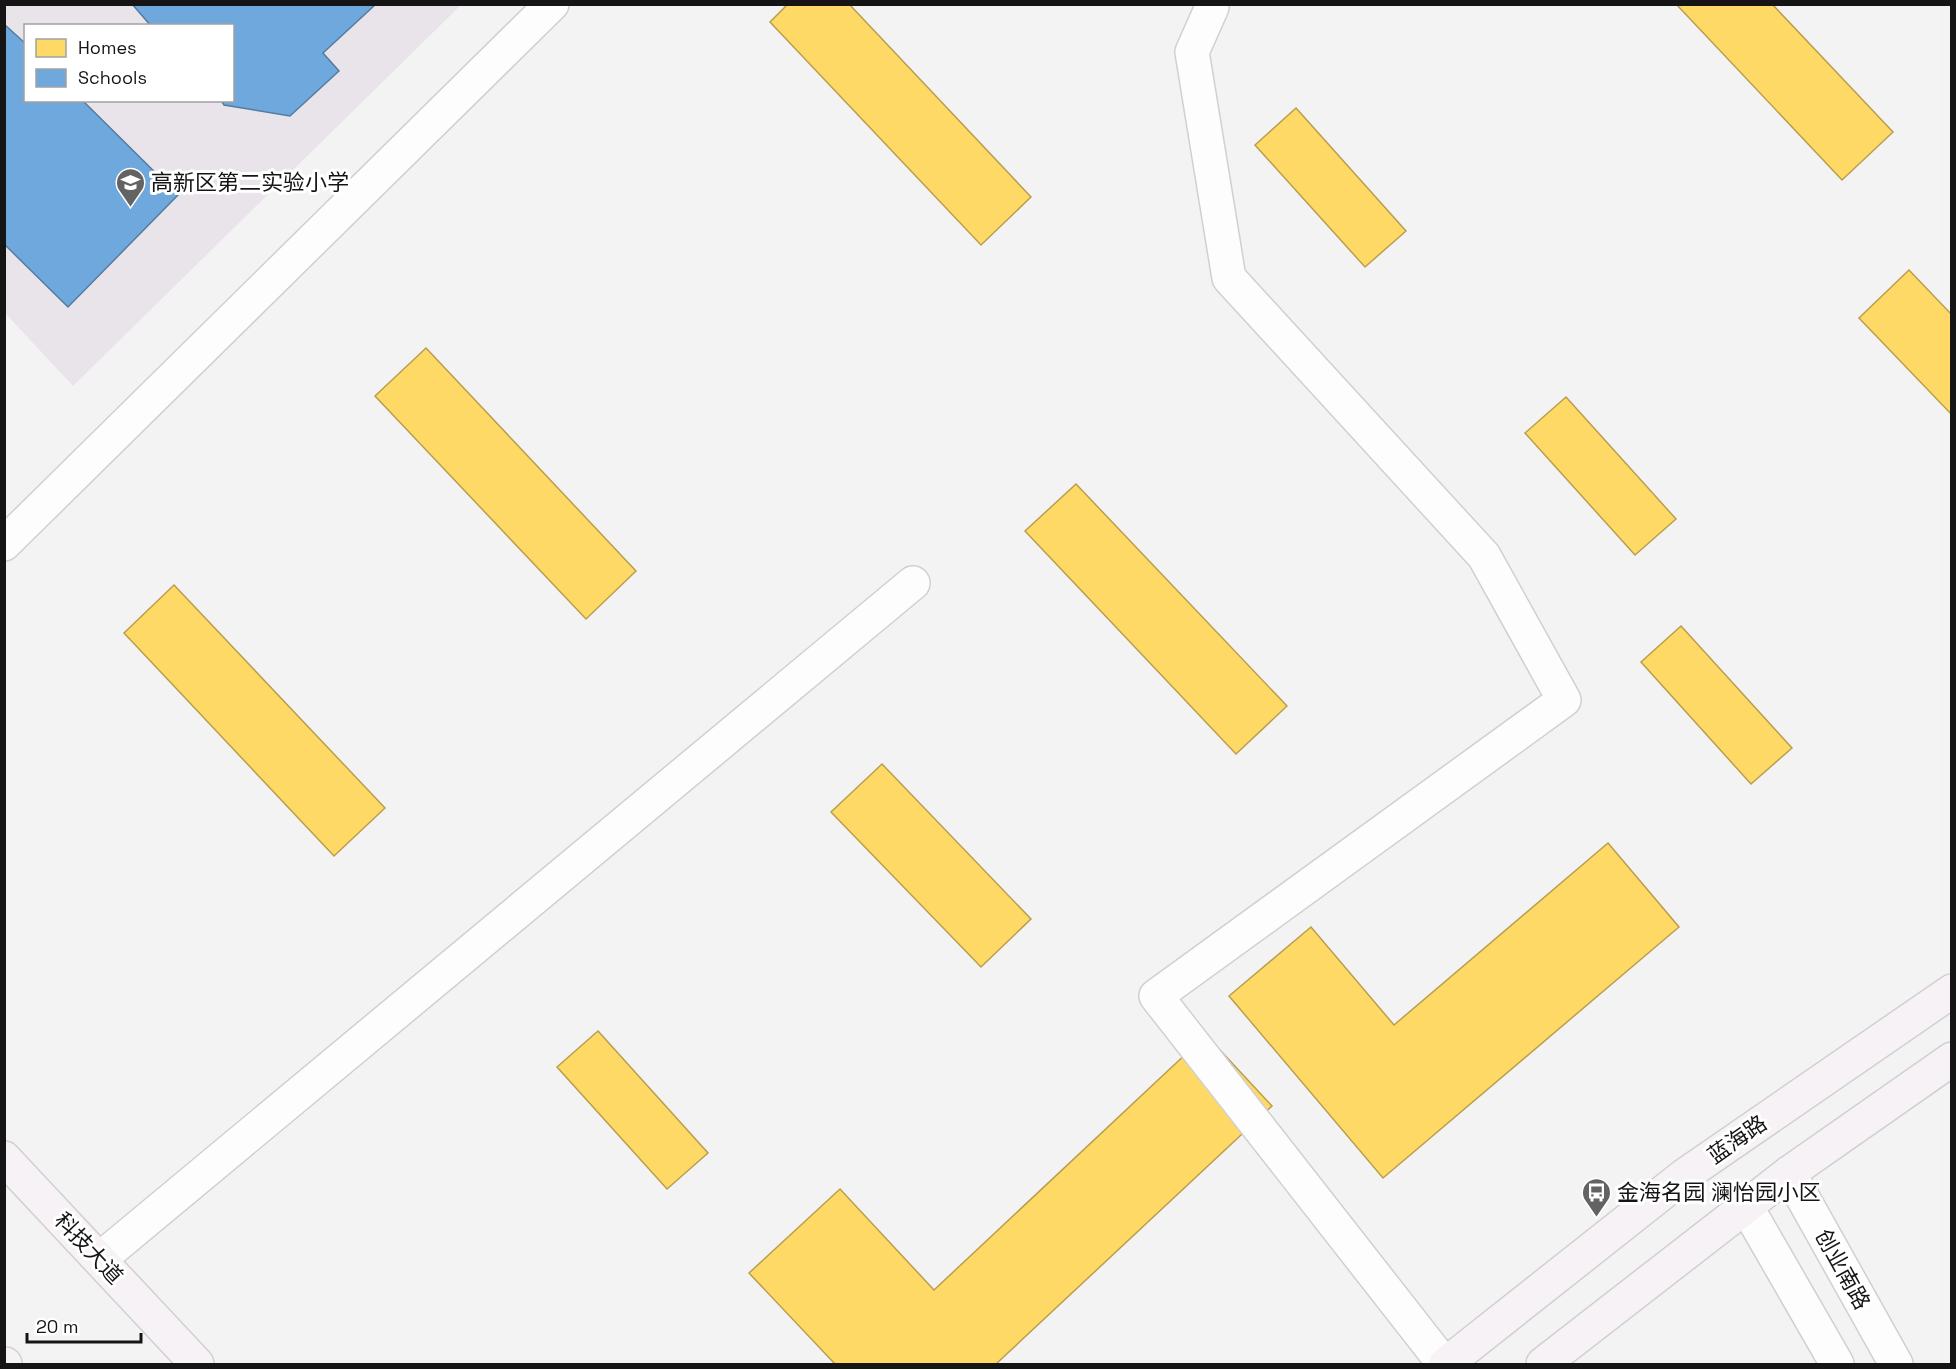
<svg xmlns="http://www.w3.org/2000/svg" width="1956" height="1369" viewBox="0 0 1956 1369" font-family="'Space Grotesk','Noto Sans SC',sans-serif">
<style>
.built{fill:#e9e4ea;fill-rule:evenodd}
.homes{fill:#ffd966;stroke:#b99e4e;stroke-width:1.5}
.schools{fill:#6fa8dc;stroke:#547ca1;stroke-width:1.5}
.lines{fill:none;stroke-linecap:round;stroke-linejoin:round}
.street-casing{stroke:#d1d0d1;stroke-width:36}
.secondary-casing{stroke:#d1d0d1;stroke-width:36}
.street{stroke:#fdfdfd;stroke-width:33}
.secondary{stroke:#f7f2f5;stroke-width:33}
.labels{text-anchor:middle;stroke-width:6;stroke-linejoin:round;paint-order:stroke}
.poi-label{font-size:22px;fill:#161516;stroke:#fff;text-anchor:start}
.street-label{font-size:22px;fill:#161516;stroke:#fff}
</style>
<rect width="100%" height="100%" fill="#f4f3f4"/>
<path class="built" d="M5 5H461L73 386 5 313ZM26 26H232V100H26Z"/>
<g class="homes">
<polygon points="788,4 849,4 1031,197 981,245 770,22"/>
<polygon points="1676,4 1772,4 1893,132 1842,180"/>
<polygon points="1296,108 1406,231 1365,267 1255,145"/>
<polygon points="1909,270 1952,315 1952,415 1859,318"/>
<polygon points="426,348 636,571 586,619 375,396"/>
<polygon points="1566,397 1676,519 1635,555 1525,433"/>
<polygon points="1076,484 1287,706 1236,754 1025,531"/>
<polygon points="174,585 385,808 334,856 124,633"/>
<polygon points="1681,626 1792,748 1751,784 1641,662"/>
<polygon points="882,764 1031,919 981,967 831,812"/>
<polygon points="1608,843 1679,927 1383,1178 1229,996 1311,927 1394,1025"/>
<polygon points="598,1031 708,1153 667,1189 557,1067"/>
<polygon points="1206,1035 1272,1106 996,1364 835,1364 749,1273 840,1189 934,1290"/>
</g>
<g class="schools">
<polygon points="132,4 376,4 323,53 339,71 290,116 224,105 221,100 232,100 232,26 151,26"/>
<polygon points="4,24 26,44 26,100 82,100 178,195 68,307 4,244"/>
</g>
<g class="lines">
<defs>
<g id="street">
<polyline points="1212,7 1192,52 1229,278 1484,556 1564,700 1156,996 1444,1364"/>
<polyline points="4,544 552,4"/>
<polyline points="1789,1173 1896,1364"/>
<polyline points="1746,1206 1837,1364"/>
<polyline points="100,1259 913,583"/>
</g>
<g id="secondary">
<polyline points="4,1158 197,1364"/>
<polyline points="4,1364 5,1364"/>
<polyline points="1446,1364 1685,1175 1952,991"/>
<polyline points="1543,1364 1789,1173 1952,1059"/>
</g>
</defs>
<use href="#street" class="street-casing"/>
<use href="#secondary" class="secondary-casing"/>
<use href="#street" class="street"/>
<use href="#secondary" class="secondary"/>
</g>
<defs>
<symbol id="school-pin" viewBox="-11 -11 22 30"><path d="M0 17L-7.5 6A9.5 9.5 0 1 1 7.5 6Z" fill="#646364" stroke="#fff"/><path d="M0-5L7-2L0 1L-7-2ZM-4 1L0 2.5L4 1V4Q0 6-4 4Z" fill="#fff"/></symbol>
<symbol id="bus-pin" viewBox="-11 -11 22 30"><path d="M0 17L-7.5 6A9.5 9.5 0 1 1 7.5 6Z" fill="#646364" stroke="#fff"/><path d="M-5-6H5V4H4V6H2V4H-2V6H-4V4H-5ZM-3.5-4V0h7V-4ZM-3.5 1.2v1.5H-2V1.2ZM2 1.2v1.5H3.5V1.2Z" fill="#fff"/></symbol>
</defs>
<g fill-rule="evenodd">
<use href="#school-pin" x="114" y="166" width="33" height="45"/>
<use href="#bus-pin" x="1580" y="1176" width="33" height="45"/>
</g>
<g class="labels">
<g class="poi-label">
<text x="151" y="190">高新区第二实验小学</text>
<text x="1617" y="1200">金海名园 澜怡园小区</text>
</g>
<g class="street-label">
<text transform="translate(1737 1139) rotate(-35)" y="8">蓝海路</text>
<text transform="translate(89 1248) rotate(47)" y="8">科技大道</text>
<text transform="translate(1843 1269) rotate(61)" y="8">创业南路</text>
</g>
</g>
<rect width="1956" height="1369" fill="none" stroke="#161516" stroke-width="12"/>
<rect x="24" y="24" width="210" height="78" fill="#ffffff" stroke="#a2a1a2" stroke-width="1.5"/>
<rect x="36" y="39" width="30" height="18" fill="#ffd966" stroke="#a2a1a2" stroke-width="1.5"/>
<text x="78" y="54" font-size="18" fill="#161516">Homes</text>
<rect x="36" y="69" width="30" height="18" fill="#6fa8dc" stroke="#a2a1a2" stroke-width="1.5"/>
<text x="78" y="84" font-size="18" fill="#161516">Schools</text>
<path d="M27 1333v9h114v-9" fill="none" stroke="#161516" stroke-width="3"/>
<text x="36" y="1333" font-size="18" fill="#161516" stroke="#ffffff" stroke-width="4.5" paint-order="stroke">20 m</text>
</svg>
